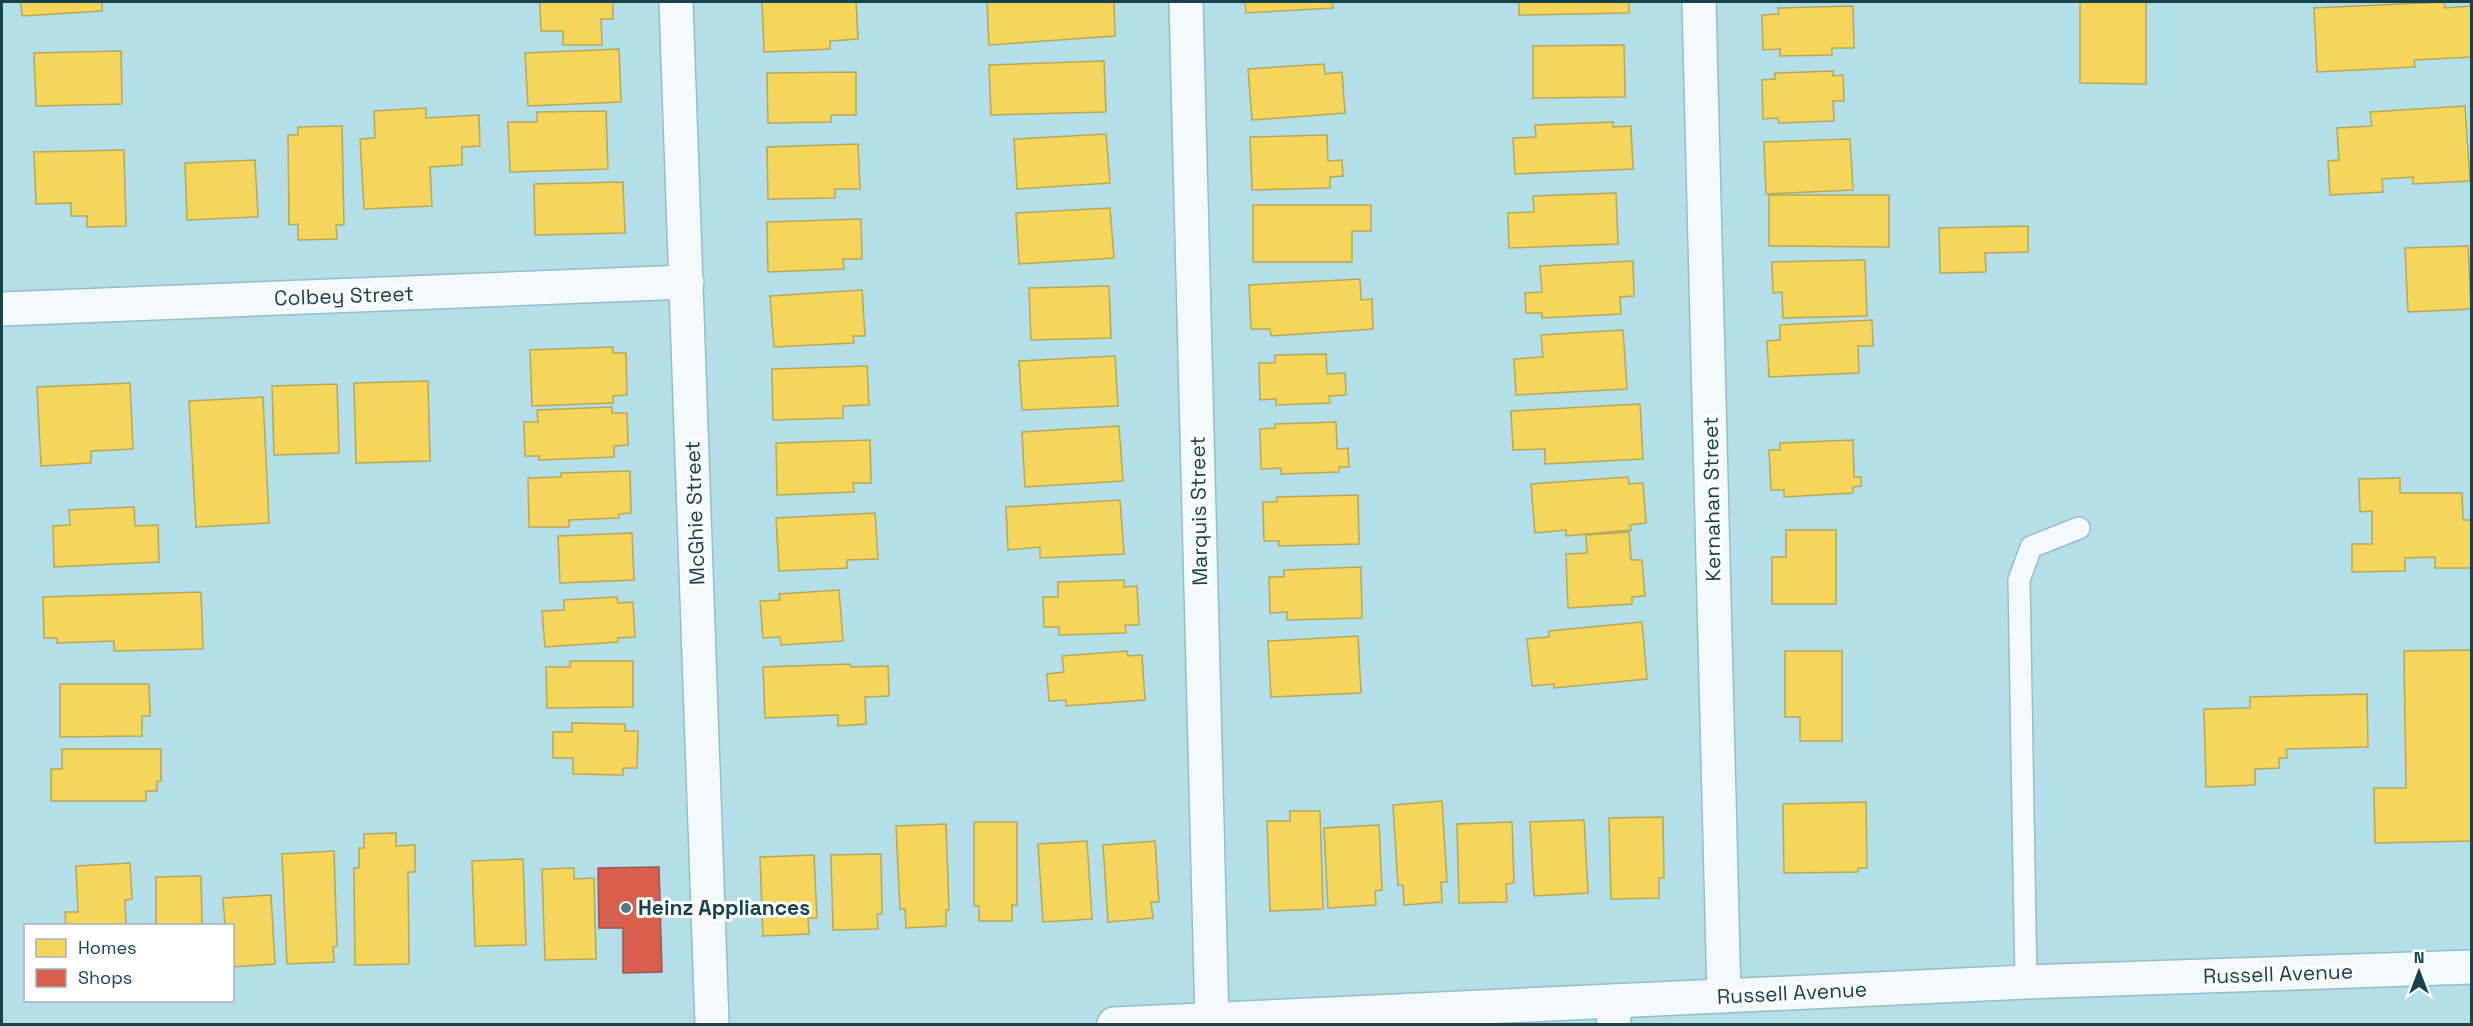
<svg xmlns="http://www.w3.org/2000/svg" width="2473" height="1026" viewBox="0 0 2473 1026" font-family="'Space Grotesk',sans-serif">
<style>
.homes{fill:#f6d55c;stroke:#b3a957;stroke-width:1.5}
.shops{fill:#d6604d;stroke:#9c574d;stroke-width:1.5}
.lines{fill:none;stroke-linecap:round;stroke-linejoin:round}
.lane-casing{stroke:#96bdc6;stroke-width:24}
.street-casing{stroke:#96bdc6;stroke-width:36}
.secondary-casing{stroke:#96bdc6;stroke-width:36}
.lane{stroke:#f4fafc;stroke-width:21}
.street{stroke:#f4fafc;stroke-width:33}
.secondary{stroke:#f4fafc;stroke-width:33}
.poi-dot{fill:#4d7a83;stroke:#fff;stroke-width:2}
.labels{text-anchor:middle;stroke-width:6;stroke-linejoin:round;paint-order:stroke}
.street-label{font-size:21px;fill:#16434c;stroke:#fff}
.poi-label{font-size:21px;font-weight:bold;fill:#16434c;stroke:#fff;text-anchor:start}
</style>
<rect width="100%" height="100%" fill="#b4dfe9"/>
<g class="homes">
<polygon points="21,2 102,2 102,11 22,16"/>
<polygon points="540,2 613,2 613,19 601,19 602,45 563,45 563,31 541,31"/>
<polygon points="762,2 856,2 858,39 830,41 830,49 764,52"/>
<polygon points="987,2 1114,2 1115,36 989,45"/>
<polygon points="1245,2 1332,2 1333,8 1246,13"/>
<polygon points="1519,2 1629,2 1629,13 1519,15"/>
<polygon points="2080,2 2146,2 2146,84 2080,83"/>
<polygon points="2444,2 2445,8 2472,6 2472,57 2414,60 2415,67 2317,72 2314,8"/>
<polygon points="1853,6 1854,48 1832,48 1832,55 1780,56 1780,49 1763,50 1762,15 1779,14 1778,8"/>
<polygon points="1624,45 1625,97 1533,98 1533,46"/>
<polygon points="619,49 621,102 528,106 525,53"/>
<polygon points="121,51 122,104 36,106 34,53"/>
<polygon points="1104,61 1106,112 991,115 989,65"/>
<polygon points="1324,64 1325,74 1342,72 1345,113 1252,120 1248,69"/>
<polygon points="1833,71 1833,76 1843,75 1844,101 1833,101 1834,121 1779,123 1778,118 1763,119 1762,80 1775,79 1775,73"/>
<polygon points="856,72 856,115 831,115 831,122 768,123 767,73"/>
<polygon points="2465,106 2470,181 2413,184 2413,177 2382,179 2383,192 2330,195 2328,161 2339,160 2337,128 2372,126 2370,112"/>
<polygon points="426,108 426,118 479,115 480,146 462,147 462,165 430,167 432,206 364,209 360,139 375,138 374,111"/>
<polygon points="606,111 608,169 510,172 508,122 537,122 537,112"/>
<polygon points="1613,122 1613,127 1631,126 1633,169 1515,174 1513,138 1536,137 1535,125"/>
<polygon points="342,126 344,225 336,225 337,239 298,240 298,224 289,225 288,135 298,135 298,127"/>
<polygon points="1106,134 1110,183 1017,189 1014,139"/>
<polygon points="1327,135 1328,161 1342,160 1343,176 1330,177 1330,188 1252,190 1250,137"/>
<polygon points="1850,139 1853,190 1766,194 1764,142"/>
<polygon points="858,144 860,189 835,189 835,198 768,199 767,147"/>
<polygon points="124,150 126,226 87,227 87,216 71,216 71,203 36,204 34,152"/>
<polygon points="255,160 258,217 187,220 185,163"/>
<polygon points="623,182 625,233 535,235 534,184"/>
<polygon points="1616,193 1618,244 1509,248 1508,213 1534,212 1533,196"/>
<polygon points="1769,195 1889,195 1889,247 1769,246"/>
<polygon points="1253,205 1371,205 1371,231 1352,231 1352,262 1253,262"/>
<polygon points="1110,208 1114,258 1019,264 1016,213"/>
<polygon points="861,219 862,259 843,259 844,269 768,272 767,222"/>
<polygon points="2028,226 2028,252 1985,253 1986,272 1940,273 1939,228"/>
<polygon points="2468,246 2471,309 2408,312 2405,248"/>
<polygon points="1865,260 1867,316 1783,318 1782,292 1773,293 1772,262"/>
<polygon points="1633,261 1634,296 1620,297 1621,314 1542,318 1542,313 1526,313 1525,293 1542,292 1540,266"/>
<polygon points="1360,279 1361,300 1372,299 1373,329 1271,336 1270,329 1251,329 1249,285"/>
<polygon points="1109,286 1111,338 1031,340 1029,288"/>
<polygon points="862,290 865,336 853,336 854,343 774,347 770,296"/>
<polygon points="1872,320 1873,346 1858,346 1859,373 1769,377 1767,341 1780,340 1780,325"/>
<polygon points="1623,330 1627,389 1516,395 1514,359 1543,357 1541,335"/>
<polygon points="613,347 613,353 626,353 627,395 613,396 613,403 532,406 530,350"/>
<polygon points="1326,354 1327,374 1345,373 1346,395 1329,396 1330,403 1276,405 1276,399 1260,400 1259,363 1275,363 1275,355"/>
<polygon points="1115,356 1118,406 1022,410 1019,361"/>
<polygon points="867,366 869,405 843,406 843,418 773,420 772,369"/>
<polygon points="428,381 430,461 356,463 354,383"/>
<polygon points="130,383 133,449 91,451 91,463 41,466 37,387"/>
<polygon points="337,384 339,453 274,455 272,386"/>
<polygon points="263,397 269,523 196,527 189,401"/>
<polygon points="1640,404 1643,459 1545,464 1545,449 1513,450 1511,411"/>
<polygon points="612,407 612,413 627,413 628,445 614,446 614,457 539,460 539,456 525,456 524,422 538,422 537,410"/>
<polygon points="1336,422 1337,449 1348,448 1349,467 1339,467 1339,472 1281,474 1281,468 1261,469 1260,429 1275,428 1275,424"/>
<polygon points="1119,426 1123,481 1025,487 1022,432"/>
<polygon points="870,440 871,483 853,483 854,492 777,495 776,443"/>
<polygon points="1853,440 1854,477 1861,477 1861,486 1853,487 1853,493 1784,497 1784,490 1771,490 1769,450 1780,450 1780,443"/>
<polygon points="630,471 631,513 619,514 619,518 569,520 569,527 529,527 528,478 561,477 561,473"/>
<polygon points="1628,477 1629,484 1643,483 1646,523 1630,525 1631,530 1566,536 1566,530 1535,533 1531,484"/>
<polygon points="2400,478 2400,493 2462,493 2463,520 2472,520 2472,568 2435,568 2435,557 2405,558 2405,571 2352,572 2352,544 2372,544 2372,511 2360,512 2359,479"/>
<polygon points="1358,495 1359,544 1279,546 1279,541 1264,541 1263,502 1277,502 1277,497"/>
<polygon points="1120,500 1124,554 1040,558 1040,547 1008,550 1006,507"/>
<polygon points="134,507 135,526 158,525 159,562 54,567 53,526 70,525 69,510"/>
<polygon points="875,513 878,559 847,560 847,568 779,571 776,518"/>
<polygon points="1786,530 1836,530 1836,604 1772,604 1772,557 1786,557"/>
<polygon points="1629,532 1631,560 1642,560 1645,596 1632,597 1632,604 1568,608 1566,554 1587,553 1586,535"/>
<polygon points="632,533 634,580 560,583 558,536"/>
<polygon points="1361,567 1362,618 1287,620 1287,612 1270,613 1269,577 1284,577 1284,570"/>
<polygon points="1124,580 1124,587 1137,586 1139,625 1125,625 1126,633 1059,635 1059,627 1044,627 1043,597 1058,597 1058,582"/>
<polygon points="839,590 843,641 781,645 780,637 763,638 760,601 780,600 779,594"/>
<polygon points="201,592 203,649 114,651 114,641 57,643 57,638 44,638 43,597"/>
<polygon points="617,597 618,603 633,602 635,637 618,638 618,642 545,647 542,611 564,610 564,600"/>
<polygon points="1642,622 1647,679 1554,688 1554,684 1532,686 1527,639 1549,637 1549,631"/>
<polygon points="1358,636 1361,693 1271,697 1268,641"/>
<polygon points="2472,650 2472,841 2375,843 2374,788 2406,788 2404,651"/>
<polygon points="1127,651 1128,656 1142,655 1145,700 1066,706 1066,700 1049,701 1047,674 1064,672 1062,656"/>
<polygon points="1785,651 1842,651 1842,741 1800,741 1800,717 1785,717"/>
<polygon points="570,661 633,661 633,707 547,708 546,667 570,667"/>
<polygon points="850,664 851,667 888,666 889,696 865,697 866,724 838,726 838,715 765,718 763,667"/>
<polygon points="60,684 149,684 150,716 142,716 142,736 60,737"/>
<polygon points="2367,694 2368,747 2286,749 2287,758 2279,758 2279,768 2255,769 2255,785 2206,787 2204,709 2250,708 2250,697"/>
<polygon points="572,723 625,724 625,731 638,731 637,768 623,768 623,775 573,774 573,758 553,758 553,732 572,732"/>
<polygon points="62,749 161,749 161,781 157,781 157,791 146,791 146,801 51,801 51,769 62,769"/>
<polygon points="1442,801 1447,882 1441,882 1442,902 1404,905 1403,885 1398,885 1393,805"/>
<polygon points="1866,802 1867,868 1858,868 1858,872 1784,873 1783,804"/>
<polygon points="1290,811 1320,811 1323,909 1270,911 1267,821 1290,821"/>
<polygon points="1663,817 1664,878 1659,878 1659,898 1611,899 1609,818"/>
<polygon points="1584,820 1588,893 1534,896 1530,822"/>
<polygon points="974,822 1017,822 1017,905 1012,905 1012,921 979,921 979,906 974,906"/>
<polygon points="1512,822 1514,883 1506,884 1507,902 1459,903 1457,824"/>
<polygon points="946,824 949,910 946,910 946,926 906,928 905,909 900,909 896,826"/>
<polygon points="1379,825 1382,890 1375,891 1376,905 1328,908 1324,828"/>
<polygon points="396,833 396,846 415,845 415,872 408,872 409,964 355,965 354,868 359,868 359,848 364,848 364,834"/>
<polygon points="1087,841 1092,919 1043,922 1038,844"/>
<polygon points="1155,841 1159,902 1151,902 1153,918 1108,922 1103,845"/>
<polygon points="334,851 337,946 333,947 334,962 287,964 282,854"/>
<polygon points="881,854 882,914 877,914 878,929 833,930 831,855"/>
<polygon points="814,855 817,918 808,918 809,934 763,936 760,857"/>
<polygon points="523,859 526,945 475,946 472,861"/>
<polygon points="130,863 132,899 125,900 126,926 66,926 65,912 78,912 76,866"/>
<polygon points="574,868 574,879 594,878 596,959 545,960 542,869"/>
<polygon points="201,876 202,926 156,926 156,877"/>
<polygon points="271,895 275,964 232,967 232,926 225,926 223,898"/>
</g>
<polygon class="shops" points="659,867 662,972 623,973 623,928 599,928 598,868"/>
<g class="lines">
<defs>
<polyline id="lane" points="2026,982 2019,580 2031,547 2079,528"/>
<g id="street">
<polyline points="676,2 712,1024"/>
<polyline points="1186,2 1212,1020"/>
<polyline points="1699,2 1724,996"/>
<polyline points="2,309 687,282"/>
<polyline points="1613,1002 1614,1024"/>
</g>
<polyline id="secondary" points="1114,1024 2026,982 2472,967"/>
</defs>
<use href="#lane" class="lane-casing"/>
<use href="#street" class="street-casing"/>
<use href="#secondary" class="secondary-casing"/>
<use href="#lane" class="lane"/>
<use href="#street" class="street"/>
<use href="#secondary" class="secondary"/>
</g>
<circle class="poi-dot" cx="626" cy="908" r="6"/>
<g class="labels">
<g class="street-label">
<text transform="translate(344 296) rotate(-2)" y="7">Colbey Street</text>
<text transform="translate(1712 499) rotate(-91)" y="7">Kernahan Street</text>
<text transform="translate(1199 511) rotate(-91)" y="7">Marquis Street</text>
<text transform="translate(695 513) rotate(-92)" y="7">McGhie Street</text>
<text transform="translate(2278 974) rotate(-2)" y="7">Russell Avenue</text>
<text transform="translate(1792 993) rotate(-3)" y="7">Russell Avenue</text>
</g>
<g class="poi-label">
<text x="638" y="915">Heinz Appliances</text>
</g>
</g>
<rect width="2473" height="1026" fill="none" stroke="#16434c" stroke-width="6"/>
<rect x="24" y="924" width="210" height="78" fill="#ffffff" stroke="#a2b4b7" stroke-width="1.5"/>
<rect x="36" y="939" width="30" height="18" fill="#f6d55c" stroke="#a2b4b7" stroke-width="1.5"/>
<text x="78" y="954" font-size="18" fill="#16434c">Homes</text>
<rect x="36" y="969" width="30" height="18" fill="#d6604d" stroke="#a2b4b7" stroke-width="1.5"/>
<text x="78" y="984" font-size="18" fill="#16434c">Shops</text>
<g transform="translate(2419 972)" stroke="#ffffff" stroke-width="4.5" paint-order="stroke">
<path d="M0-4.5L10 22L0 15L-10 22Z" fill="#16434c"/>
<text y="-9" font-size="16" font-weight="bold" text-anchor="middle" fill="#16434c">N</text>
</g>
</svg>
